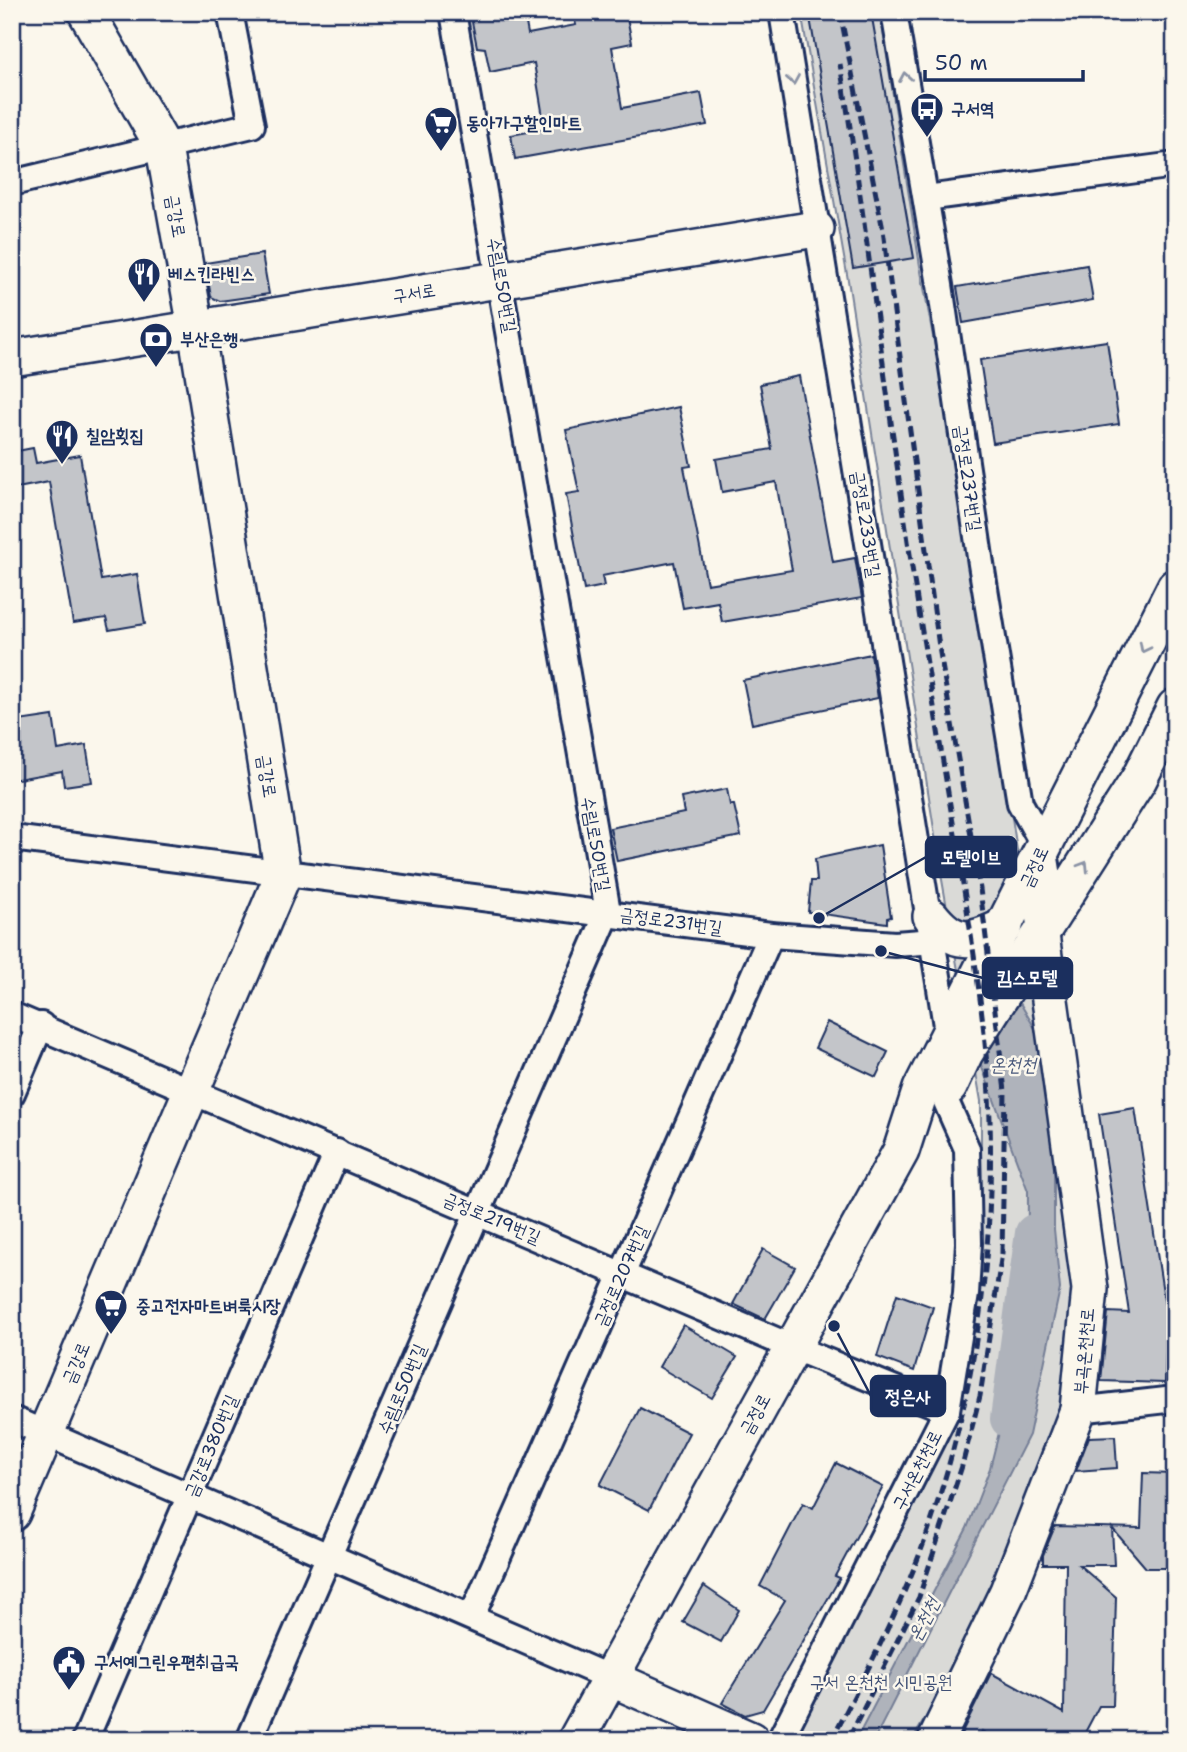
<svg xmlns="http://www.w3.org/2000/svg" width="1187" height="1752" viewBox="0 0 1187 1752" font-family="'Shantell Sans','Poor Story',sans-serif">
<style>
.green{fill:#dadad7;stroke:#7a849a;stroke-width:2}
.water{fill:#afb3bb;stroke:#747e96;stroke-width:2}
.lines{fill:none;stroke-linecap:round;stroke-linejoin:round}
.river{stroke:#afb3bb;stroke-width:38}
.building{fill:#c3c5c9;stroke:#1b2f5e;stroke-width:2}
.street-casing{stroke:#1b2f5e;stroke-width:30}
.secondary-casing{stroke:#1b2f5e;stroke-width:40}
.street{stroke:#fbf7ec;stroke-width:24}
.secondary{stroke:#fbf7ec;stroke-width:35}
.rail{stroke:#1b2f5e;stroke-width:5;stroke-dasharray:10 5;stroke-linecap:butt}
.oneway{stroke:#8b93a5}
.labels{text-anchor:middle;stroke-width:5;stroke-linejoin:round;paint-order:stroke}
.poi-label{font-size:18px;font-weight:bold;fill:#1b2f5e;stroke:#fbf7ec;text-anchor:start}
.street-label{font-size:18px;fill:#1b2f5e;stroke:#fbf7ec}
.park-label{font-size:18px;fill:#415176;stroke:#fbf7ec}
.water-label{font-size:19px;font-style:italic;fill:#47577a;stroke:#fbf7ec}
.leader{fill:none;stroke:#1b2f5e;stroke-width:2.5}
.callout-dot{fill:#1b2f5e;stroke:#fbf7ec;stroke-width:2.5}
.callout{fill:#1b2f5e;stroke:#1b2f5e;stroke-width:2.5}
.callout-label{font-size:19px;text-anchor:middle;font-weight:bold;fill:#fff}
</style>
<rect width="100%" height="100%" fill="#fbf7ec"/>
<filter id="ink" filterUnits="userSpaceOnUse"><feTurbulence type="fractalNoise" baseFrequency=".0143" numOctaves="2"/><feDisplacementMap in="SourceGraphic" scale="14" xChannelSelector="R" yChannelSelector="G"/><feConvolveMatrix kernelMatrix="1 2 1 2 8 2 1 2 1" color-interpolation-filters="sRGB"/></filter>
<g filter="url(#ink)">
<polygon class="green" points="801,12 880,12 920,266 963,498 1055,1098 1079,1300 1072,1380 1019,1535 932,1707 912,1740 804,1740 795,1729 960,1374 981,1213 981,1101 941,874 848,280"/>
<polygon class="water" points="1020,1003 1039,1035 1054,1131 1054,1229 1060,1289 1029,1435 874,1740 856,1740 967,1528 990,1468 1027,1323 1028,1191 977,1054"/>
<g class="lines">
<polyline class="river" points="1009,1419 1034,1233"/>
</g>
<g class="building">
<polygon points="480,12 524,12 528,34 576,25 573,12 626,12 632,43 612,47 622,108 701,93 707,125 515,159 511,135 545,129 534,63 490,72 485,48 477,47 471,17 481,15"/>
<polygon points="809,12 871,12 914,258 853,268"/>
<polygon points="262,254 269,294 220,301 211,297 205,263"/>
<polygon points="1087,265 1093,300 963,323 957,287"/>
<polygon points="1107,341 1119,424 993,443 980,360"/>
<polygon points="799,376 833,562 855,558 862,598 722,622 718,602 683,608 674,562 602,576 604,586 584,590 566,494 579,492 566,430 679,407 691,466 684,467 707,584 792,570 776,482 722,492 716,459 772,449 760,384"/>
<polygon points="33,448 36,463 80,455 101,580 137,574 145,624 109,630 106,618 73,623 49,482 12,489 12,452"/>
<polygon points="871,654 878,698 752,724 743,680"/>
<polygon points="53,716 58,750 86,745 92,782 64,786 62,771 12,780 12,722"/>
<polygon points="727,789 730,805 734,805 741,836 617,861 610,828 684,813 681,798"/>
<polygon points="880,845 891,917 887,918 887,923 808,912 811,881 817,881 815,859"/>
<polygon points="827,1022 888,1052 876,1077 815,1048"/>
<polygon points="1135,1108 1167,1319 1165,1383 1101,1381 1108,1312 1129,1313 1099,1114"/>
<polygon points="763,1249 795,1267 765,1319 733,1304"/>
<polygon points="897,1294 933,1307 914,1371 877,1357"/>
<polygon points="683,1325 737,1357 712,1398 659,1367"/>
<polygon points="640,1408 689,1433 649,1510 600,1485"/>
<polygon points="1115,1436 1117,1468 1076,1471 1089,1437"/>
<polygon points="836,1463 883,1487 835,1576 840,1578 763,1710 745,1715 722,1703 785,1600 760,1586 803,1503 813,1508"/>
<polygon points="1143,1473 1175,1474 1175,1568 1146,1568 1112,1528 1114,1565 1079,1565 1116,1597 1113,1706 1099,1706 1081,1740 998,1740 982,1731 977,1740 958,1740 991,1673 1064,1713 1066,1564 1043,1564 1043,1555 1055,1526 1141,1528"/>
<polygon points="704,1586 739,1610 721,1642 683,1622"/>
</g>
<g class="lines">
<defs>
<g id="street">
<polyline points="782,12 948,1038"/>
<polyline points="894,12 940,285 981,564 1020,803 1044,846 1049,877 1036,907 1041,935"/>
<polyline points="12,183 252,125 230,12"/>
<polyline points="926,198 1175,165"/>
<polyline points="12,838 771,935 895,944 935,941"/>
<polyline points="12,1015 792,1347 947,1410"/>
<polyline points="12,1093 41,1025"/>
<polyline points="1078,1410 1175,1399"/>
<polyline points="12,1419 608,1677"/>
<polyline points="472,1616 771,935"/>
<polyline points="85,1740 337,1152"/>
<polyline points="249,1740 608,912 453,12"/>
<polyline points="780,1740 947,1410 966,1294 969,1243 967,1149 944,1097 948,1074"/>
</g>
<g id="secondary">
<polyline points="12,358 816,229"/>
<path d="M931 916C956 947 971 942 1005 926"/>
<polyline points="949,1087 965,1053 1139,779 1175,707"/>
<polyline points="12,1513 283,875 196,328 164,148 86,12"/>
<polyline points="608,1677 751,1740"/>
<polyline points="576,1740 901,1151 921,1089 1175,587"/>
<polyline points="936,1740 1008,1591 1078,1410 1090,1289 1041,935"/>
</g>
</defs>
<use href="#street" class="street-casing"/>
<use href="#secondary" class="secondary-casing"/>
<use href="#street" class="street"/>
<use href="#secondary" class="secondary"/>
<g class="rail">
<polyline points="840,12 883,230 939,647 980,889 1005,1091 1002,1253 980,1396 962,1466 919,1597 848,1740"/>
<path d="M831 1740C871 1665 912 1585 937 1504 979 1374 996 1232 989 1096 985 1018 972 941 960 865 945 774 930 684 916 593 888 417 869 240 840 64"/>
</g>
</g>
<defs><path id="oneway-chevron" d="M-2-3.5L2.5 0L-2 3.5" fill="none" stroke-width="1.6" stroke-linecap="round" stroke-linejoin="round" transform="scale(1.75)"/></defs>
<g class="oneway">
<use href="#oneway-chevron" transform="translate(905 77) rotate(-100)"/>
<use href="#oneway-chevron" transform="translate(793 80) rotate(81)"/>
<use href="#oneway-chevron" transform="translate(1144 648) rotate(117)"/>
<use href="#oneway-chevron" transform="translate(1084 866) rotate(-58)"/>
</g>
</g>
<defs>
<symbol id="bus-pin" viewBox="-11 -11 22 30"><path d="M0 17L-7.5 6A9.5 9.5 0 1 1 7.5 6Z" fill="#1b2f5e" stroke="#fbf7ec"/><path d="M-5-6H5V4H4V6H2V4H-2V6H-4V4H-5ZM-3.5-4V0h7V-4ZM-3.5 1.2v1.5H-2V1.2ZM2 1.2v1.5H3.5V1.2Z" fill="#fff"/></symbol>
<symbol id="supermarket-pin" viewBox="-11 -11 22 30"><path d="M0 17L-7.5 6A9.5 9.5 0 1 1 7.5 6Z" fill="#1b2f5e" stroke="#fbf7ec"/><path d="M-6-5.5h2.5l.6 2H6L4.5 2H-2.5L-4.4-4H-6ZM-1.5 3.2a1.3 1.3 0 1 0 .1 0ZM3 3.2a1.3 1.3 0 1 0 .1 0Z" fill="#fff"/></symbol>
<symbol id="restaurant-pin" viewBox="-11 -11 22 30"><path d="M0 17L-7.5 6A9.5 9.5 0 1 1 7.5 6Z" fill="#1b2f5e" stroke="#fbf7ec"/><path d="M-5-6h1v4h1v-4h1v4h1v-4h1v5L-1.5 .5V6h-2V.5L-5-1ZM5-6V6H3V1.5H1.5Q1.5-4 5-6Z" fill="#fff"/></symbol>
<symbol id="bank-pin" viewBox="-11 -11 22 30"><path d="M0 17L-7.5 6A9.5 9.5 0 1 1 7.5 6Z" fill="#1b2f5e" stroke="#fbf7ec"/><path d="M-6-4H6V4H-6ZM0-2.3a2.3 2.3 0 1 0 0 4.6a2.3 2.3 0 1 0 0-4.6Z" fill="#fff"/></symbol>
<symbol id="civic-pin" viewBox="-11 -11 22 30"><path d="M0 17L-7.5 6A9.5 9.5 0 1 1 7.5 6Z" fill="#1b2f5e" stroke="#fbf7ec"/><path d="M-.6-6.5H3V-4.5H.6V-3L4-1V1h2V6H-6V1h2V-1L-.6-3ZM-1.2 2.5V6h2.4V2.5Z" fill="#fff"/></symbol>
</defs>
<g fill-rule="evenodd">
<use href="#bus-pin" x="908" y="90" width="38" height="52"/>
<use href="#supermarket-pin" x="422" y="104" width="38" height="52"/>
<use href="#restaurant-pin" x="125" y="255" width="38" height="52"/>
<use href="#bank-pin" x="137" y="320" width="38" height="52"/>
<use href="#restaurant-pin" x="43" y="417" width="38" height="52"/>
<use href="#supermarket-pin" x="92" y="1287" width="38" height="52"/>
<use href="#civic-pin" x="50" y="1643" width="38" height="52"/>
</g>
<g class="labels">
<g class="poi-label">
<text x="951" y="115">구서역</text>
<text x="466" y="129">동아가구할인마트</text>
<text x="168" y="280">베스킨라빈스</text>
<text x="180" y="345">부산은행</text>
<text x="86" y="442">칠암횟집</text>
<text x="136" y="1312">중고전자마트벼룩시장</text>
<text x="94" y="1668">구서예그린우편취급국</text>
</g>
<g class="street-label">
<text transform="translate(176 216) rotate(80)" y="6">금강로</text>
<text transform="translate(502 285) rotate(80)" y="6">수림로50번길</text>
<text transform="translate(414 293) rotate(-9)" y="6">구서로</text>
<text transform="translate(968 478) rotate(82)" y="6">금정로237번길</text>
<text transform="translate(866 524) rotate(81)" y="6">금정로233번길</text>
<text transform="translate(267 776) rotate(81)" y="6">금강로</text>
<text transform="translate(596 844) rotate(80)" y="6">수림로50번길</text>
<text transform="translate(1034 867) rotate(-65)" y="6">금정로</text>
<text transform="translate(671 921) rotate(8)" y="6">금정로231번길</text>
<text transform="translate(492 1218) rotate(23)" y="6">금정로219번길</text>
<text transform="translate(621 1276) rotate(-66)" y="6">금정로207번길</text>
<text transform="translate(1084 1351) rotate(-85)" y="6">부곡온천천로</text>
<text transform="translate(76 1363) rotate(-67)" y="6">금강로</text>
<text transform="translate(402 1389) rotate(-67)" y="6">수림로50번길</text>
<text transform="translate(755 1414) rotate(-61)" y="6">금정로</text>
<text transform="translate(211 1446) rotate(-67)" y="6">금강로380번길</text>
<text transform="translate(917 1470) rotate(-63)" y="6">구서온천천로</text>
</g>
<g class="park-label">
<text x="881" y="1688">구서 온천천 시민공원</text>
</g>
<g class="water-label">
<text x="1013" y="1071">온천천</text>
<text transform="translate(923 1619) rotate(-63)" y="7">온천천</text>
</g>
</g>
<path class="leader" d="M819 918L926 857M881 951L983 978M834 1326L871 1396"/>
<g class="callout-dot">
<circle cx="819" cy="918" r="7"/>
<circle cx="881" cy="951" r="7"/>
<circle cx="834" cy="1326" r="7"/>
</g>
<g class="callout">
<rect x="926" y="837" width="90" height="40" rx="7"/>
<rect x="983" y="958" width="89" height="40" rx="7"/>
<rect x="871" y="1376" width="74" height="40" rx="7"/>
</g>
<g class="callout-label">
<text x="971" y="864">모텔이브</text>
<text x="1027" y="984">킴스모텔</text>
<text x="908" y="1403">정은사</text>
</g>
<rect width="1187" height="1752" fill="none" stroke="#fbf7ec" stroke-width="42"/>
<rect x="21" y="21" width="1145" height="1710" fill="none" stroke="#1b2f5e" stroke-width="2.5" filter="url(#ink)"/>
<path d="M925 70v10h158v-10" fill="none" stroke="#1b2f5e" stroke-width="3.5"/>
<text x="935" y="70" font-size="21" fill="#1b2f5e" stroke="#fbf7ec" stroke-width="5" paint-order="stroke">50 m</text>
</svg>
